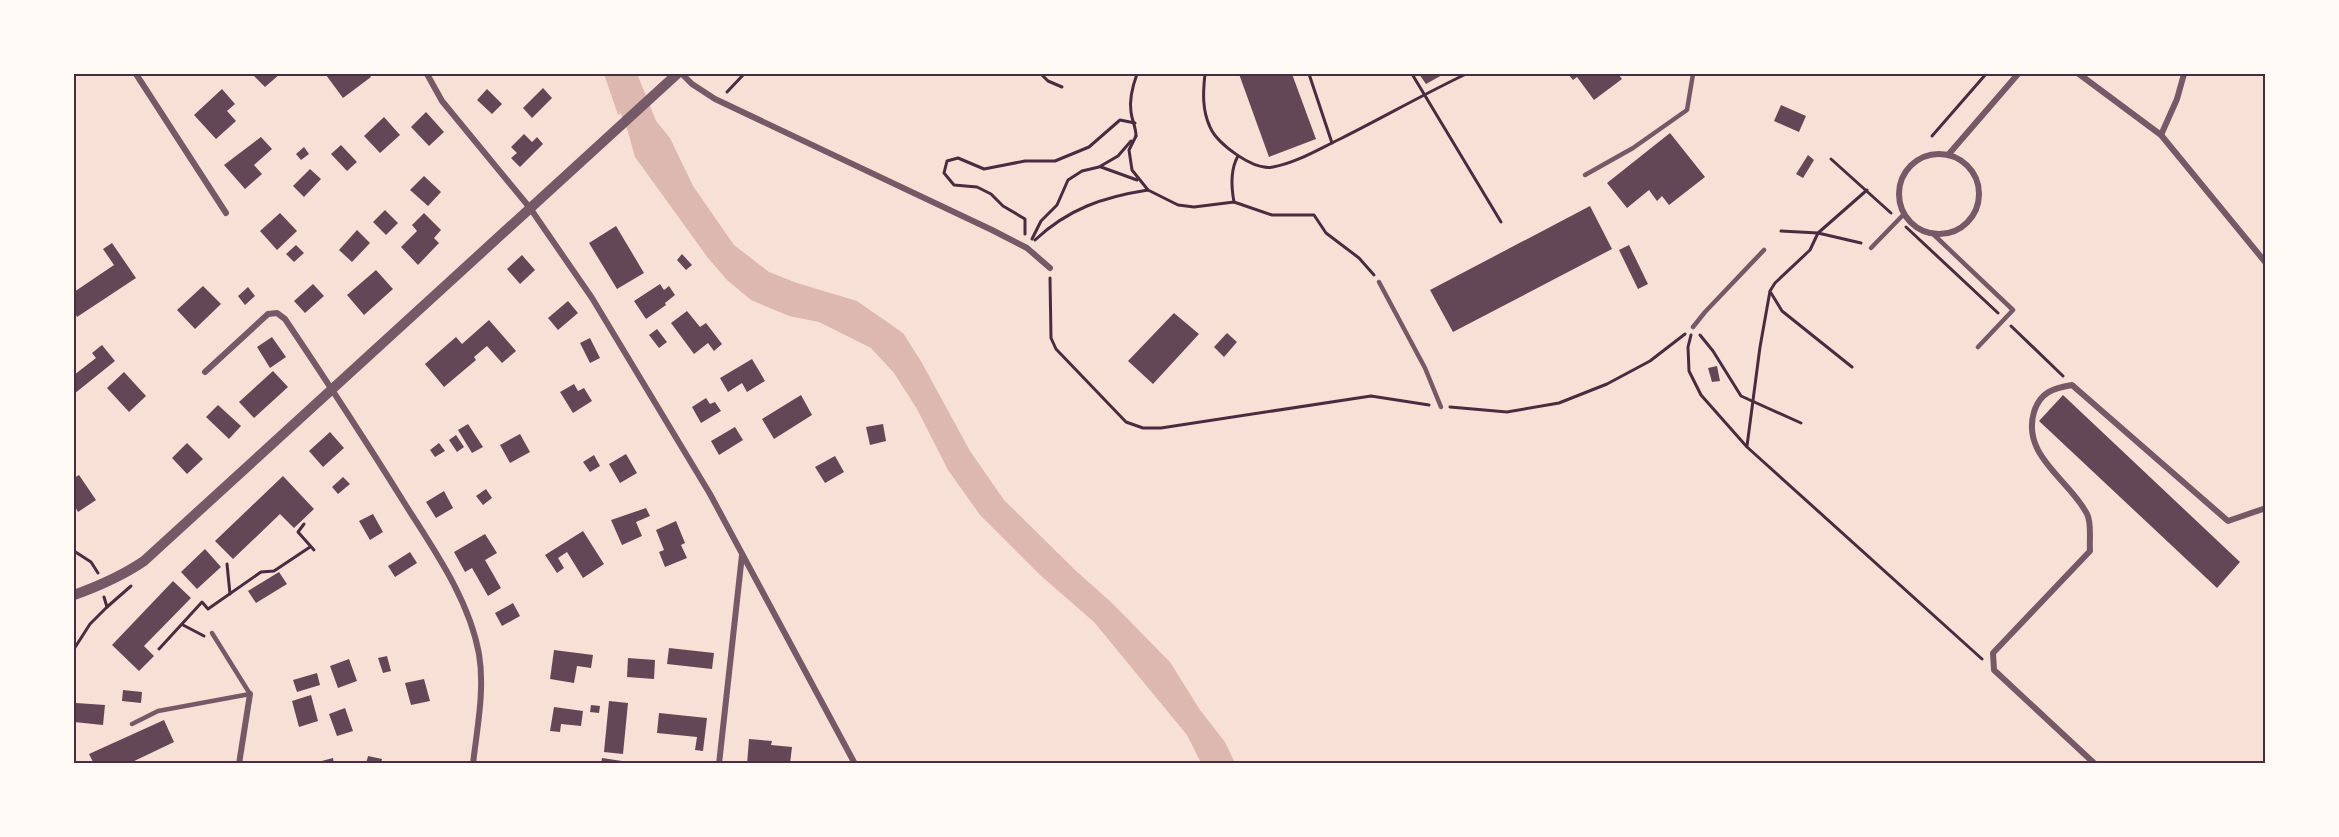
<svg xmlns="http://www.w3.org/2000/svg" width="2339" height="837" viewBox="0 0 2339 837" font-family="'Titillium Web',sans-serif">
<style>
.water{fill:#dcb8b0}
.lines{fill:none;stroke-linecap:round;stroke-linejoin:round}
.river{stroke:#dcb8b0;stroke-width:30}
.building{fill:#644757}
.path{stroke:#4a2c40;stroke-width:3}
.service{stroke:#755966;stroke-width:4.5}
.minor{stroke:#755966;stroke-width:6}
.tertiary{stroke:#755966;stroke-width:10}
.neatline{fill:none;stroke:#4a2c40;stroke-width:2}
</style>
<rect width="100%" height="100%" fill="#f7e1d7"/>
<g class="water">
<polygon points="604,74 633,74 641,93 618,115"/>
<polygon points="645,116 656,121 670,138 693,186 734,245 769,272 797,283 857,301 903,333 922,363 970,451 1004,500 1075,570 1112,603 1170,662 1200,710 1225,742 1235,763 1201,763 1187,735 1094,622 1040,575 980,515 948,470 917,409 894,373 871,348 819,322 789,316 751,300 727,280 708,258 635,157 628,132"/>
</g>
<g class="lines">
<polyline class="river" points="621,74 648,141 657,156"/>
</g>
<g class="building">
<polygon points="252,74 280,74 265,87"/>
<polygon points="329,74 369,74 371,77 343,98 326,75"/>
<polygon points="1239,74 1292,74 1316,139 1269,157"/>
<polygon points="1419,74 1444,74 1426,84"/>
<polygon points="1568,74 1618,74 1622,79 1594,100 1577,77 1573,80"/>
<polygon points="543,88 552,98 532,118 523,108"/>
<polygon points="222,89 235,104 227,111 236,121 216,139 194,115"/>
<polygon points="487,89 502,104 492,114 477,100"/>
<polygon points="1781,105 1806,116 1799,132 1774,121"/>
<polygon points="426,112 444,132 429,146 411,127"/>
<polygon points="384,117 400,135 380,153 364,136"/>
<polygon points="1670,133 1705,177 1669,205 1662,196 1657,201 1649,190 1627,208 1607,183"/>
<polygon points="524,134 532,142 537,137 543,144 520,167 511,158 517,153 511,147"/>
<polygon points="261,137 272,149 254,165 262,174 245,189 224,165"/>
<polygon points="341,145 357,162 347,171 331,154"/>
<polygon points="304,147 309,154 301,160 296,154"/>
<polygon points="1808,155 1814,160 1803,178 1796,174"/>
<polygon points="310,169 321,179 304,197 293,186"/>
<polygon points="424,176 441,192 428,206 410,190"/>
<polygon points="1590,206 1612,249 1453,332 1430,290"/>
<polygon points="385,210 398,223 386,235 373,222"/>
<polygon points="280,213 297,231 277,250 260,231"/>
<polygon points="424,213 441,230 434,238 439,243 418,265 401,247 417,231 412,225"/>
<polygon points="616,226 644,273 617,289 589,243"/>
<polygon points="357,230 370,243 352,262 339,250"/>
<polygon points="112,243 136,278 77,317 74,311 74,292 114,265 103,249"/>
<polygon points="296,245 304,253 294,262 286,254"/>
<polygon points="1629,245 1648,284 1638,289 1619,250"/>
<polygon points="682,254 692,265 686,270 677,260"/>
<polygon points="522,255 535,270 520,284 507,269"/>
<polygon points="376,270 393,289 364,315 347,295"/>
<polygon points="313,284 324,296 305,313 294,301"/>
<polygon points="660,284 664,290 669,286 675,295 665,303 666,305 646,319 634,301"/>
<polygon points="203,286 221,304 195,329 177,310"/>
<polygon points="248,287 255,296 245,305 238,296"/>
<polygon points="568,301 578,313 558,330 548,318"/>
<polygon points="687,311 700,327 706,323 722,344 714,351 708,343 694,354 671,323"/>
<polygon points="1174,313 1199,334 1153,384 1128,361"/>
<polygon points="489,320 516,351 502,363 487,346 474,357 476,360 444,387 425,364 456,337 462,344"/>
<polygon points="657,329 667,342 659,348 649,335"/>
<polygon points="1227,333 1237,342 1224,357 1214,347"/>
<polygon points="272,337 286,357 270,368 257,347"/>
<polygon points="590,338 600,358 590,363 580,343"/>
<polygon points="102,345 115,361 74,394 74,375 96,358 92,353"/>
<polygon points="752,359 765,381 747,392 742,383 728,392 720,378"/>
<polygon points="1717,366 1720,381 1712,382 1708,368"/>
<polygon points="273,371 288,387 254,418 239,402"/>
<polygon points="124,372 146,396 129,412 107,388"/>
<polygon points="574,384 578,391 584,388 592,401 573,413 560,392"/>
<polygon points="801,395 812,415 774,439 762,419"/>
<polygon points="2063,395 2240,562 2217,588 2039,421"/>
<polygon points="706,398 710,404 715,402 721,411 701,423 692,407"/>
<polygon points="218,405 241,426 229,439 206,417"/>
<polygon points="468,424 483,447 472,453 458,430"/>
<polygon points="883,424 886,441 870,445 866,427"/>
<polygon points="735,427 743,440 719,455 711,441"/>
<polygon points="330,432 344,448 323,467 309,451"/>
<polygon points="520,434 530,452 510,463 500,445"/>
<polygon points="456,435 464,447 457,452 449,440"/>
<polygon points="187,443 203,459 187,474 172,458"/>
<polygon points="439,443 445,451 435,457 430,450"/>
<polygon points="626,454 637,473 620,483 609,464"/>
<polygon points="594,455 600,466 590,472 583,462"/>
<polygon points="835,456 844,472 825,483 815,467"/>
<polygon points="79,475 96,500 78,512 74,505 74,478"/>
<polygon points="283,476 314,509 294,528 280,514 233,559 215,541"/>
<polygon points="343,477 350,484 338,494 332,487"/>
<polygon points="486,489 492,498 483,505 476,496"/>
<polygon points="444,491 453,508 436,518 426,502"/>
<polygon points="646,508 650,516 636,522 642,536 622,545 611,520"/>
<polygon points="373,514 383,532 370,540 359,521"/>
<polygon points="676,521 685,543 681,545 687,558 665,567 659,552 664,550 656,530"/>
<polygon points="583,531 604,564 583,578 567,552 558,558 564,568 557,573 545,555"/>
<polygon points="485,534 497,553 485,560 501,588 488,596 472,568 465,572 454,552"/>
<polygon points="205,549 221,567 197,589 181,572"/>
<polygon points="410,552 417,563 395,577 388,566"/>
<polygon points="279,572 287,584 256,603 248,591"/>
<polygon points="173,581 191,598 144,646 154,656 139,671 112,645"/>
<polygon points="513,603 520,616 502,626 495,613"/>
<polygon points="669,648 714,653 712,669 667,664"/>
<polygon points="554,650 593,655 591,668 577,666 574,683 550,679"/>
<polygon points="387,656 391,671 383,673 378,658"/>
<polygon points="628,658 655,660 654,679 627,677"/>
<polygon points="349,659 357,681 338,688 330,666"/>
<polygon points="317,673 320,685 297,692 293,680"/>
<polygon points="424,679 430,701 411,705 405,683"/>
<polygon points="123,690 142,692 141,703 122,701"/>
<polygon points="311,695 318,721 299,727 292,701"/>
<polygon points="609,701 628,703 623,754 604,752"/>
<polygon points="76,703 105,705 103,725 74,722"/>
<polygon points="591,705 600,706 599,713 590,712"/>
<polygon points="554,707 583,711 581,726 561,724 560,732 550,731"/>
<polygon points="345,708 353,731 337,736 329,714"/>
<polygon points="659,713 707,718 703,751 695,750 697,737 657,733"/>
<polygon points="164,720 174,742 128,764 94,764 89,754"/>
<polygon points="749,739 772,741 771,745 792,747 790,764 769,762 769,764 747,764"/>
<polygon points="368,756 382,759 381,764 366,764"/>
<polygon points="333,758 334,764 314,764 314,763"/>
<polygon points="602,758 622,761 622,764 601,764"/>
</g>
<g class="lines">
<g class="path">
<polyline points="1041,74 1048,81 1062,87"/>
<path d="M1205 74C1203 92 1202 110 1210 127 1217 144 1254 171 1273 167 1296 163 1319 149 1340 139 1382 118 1424 94 1466 74"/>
<polyline points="1309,74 1332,143"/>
<polyline points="1412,74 1501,222"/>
<polyline points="1619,75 1620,74"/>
<polyline points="727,92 744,74"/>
<polyline points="1136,136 1129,150 1132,170 1148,190 1178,205 1194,207 1234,202 1272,215 1314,215 1326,233 1359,258 1374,275"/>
<path d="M1136 136C1136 127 1132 121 1131 112 1129 99 1133 85 1137 74"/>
<polyline points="1932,136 1986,74"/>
<polyline points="1831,159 1891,213"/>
<polyline points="1101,167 1137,180"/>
<path d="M1234 202C1231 186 1230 170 1238 156"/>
<polyline points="1906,227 1998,313"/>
<polyline points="1781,231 1818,233 1867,190"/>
<polyline points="1025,234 1025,219 1003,206 991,194 977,187 954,185 944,173 947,161 958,158 984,169 1025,161 1055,161 1089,147 1120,120 1135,123"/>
<polyline points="1032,239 1041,221 1057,205 1068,180 1082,171 1099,167 1118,156 1131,141"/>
<path d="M1035 240C1068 209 1103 197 1148 190"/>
<polyline points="1050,278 1051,338 1056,349 1126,422 1143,428 1161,428 1371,396 1429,405"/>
<polyline points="1771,293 1782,311 1852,367"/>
<polyline points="2011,326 2063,376"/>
<polyline points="1691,335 1688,347 1689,371 1701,395 1747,447 1982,659"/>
<polyline points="1700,335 1713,351 1741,396 1801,423"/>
<polyline points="1450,407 1507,412 1559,403 1607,384 1650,361 1685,334"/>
<polyline points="1747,446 1760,347 1770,291 1775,283 1810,250 1818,233 1861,243"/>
<polyline points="304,524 298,532 314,550"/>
<polyline points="74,551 91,562 98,573"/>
<polyline points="227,564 230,594"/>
<polyline points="107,607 131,586"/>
<polyline points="183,625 204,636"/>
<polyline points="74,649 90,624 107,607 104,597"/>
<polyline points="159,649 202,602 208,609 261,572 274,571 310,547"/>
</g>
<g class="service">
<polyline points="1585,175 1633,148 1687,110 1693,74"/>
<polyline points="1932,233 2013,310 1978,347"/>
<polyline points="1871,248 1904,214"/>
<polyline points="1379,282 1425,368 1441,407"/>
<polyline points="1693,327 1705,312 1764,250"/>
<polyline points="132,724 158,711 250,694 212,633"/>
</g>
<g class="minor">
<polyline points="136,74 226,213"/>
<polyline points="427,74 442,101 530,208 592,298 710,494 855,764"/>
<polyline points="682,74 692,84 715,99 992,230 1027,248 1050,268"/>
<polyline points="2079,74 2161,135 2266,263"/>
<polyline points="2161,135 2177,99 2184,74"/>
<circle cx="1939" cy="194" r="40"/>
<polyline points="1948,155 2018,74"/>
<path d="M205 372 268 314 277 313 285 319C326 380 366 441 405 504 434 550 469 599 479 654 485 690 477 728 473 764"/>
<polyline points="239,764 250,694"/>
<polyline points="719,764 742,555"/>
<path d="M2095 764 1994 670 1993 653 2090 551C2089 541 2092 523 2087 514 2070 480 2021 456 2034 412 2040 392 2054 388 2072 385L2228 521 2266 508"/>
</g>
<path class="tertiary" d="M74 595C99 586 122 576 144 561L677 74"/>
</g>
<rect width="2339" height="837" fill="none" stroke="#fffaf5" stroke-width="150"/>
<rect x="75" y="75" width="2189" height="687" class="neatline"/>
</svg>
